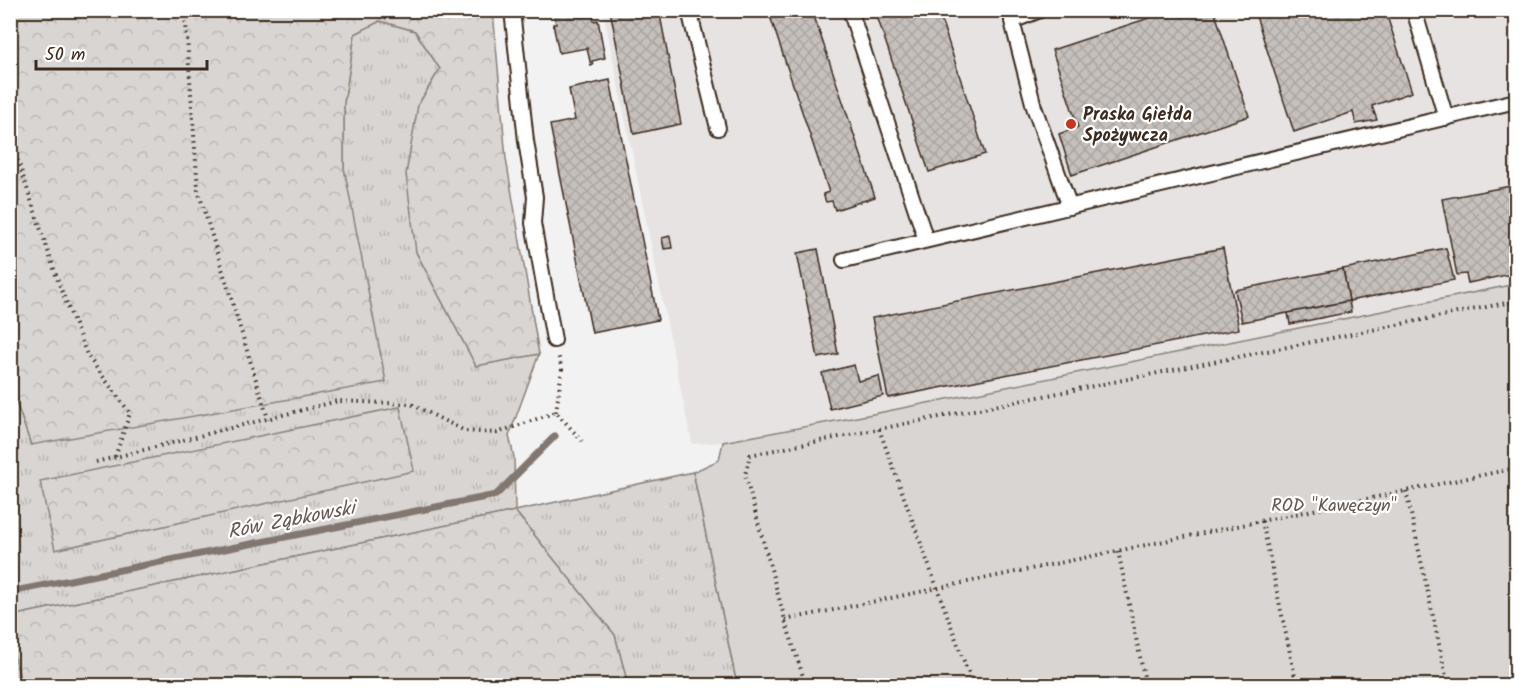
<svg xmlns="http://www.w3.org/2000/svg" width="1527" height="696" viewBox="0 0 1527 696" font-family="Kalam,sans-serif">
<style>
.built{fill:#e6e3e2}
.grass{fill:url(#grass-tufts);stroke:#8a8078;stroke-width:1.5}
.forest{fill:url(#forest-crowns);stroke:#8a8078;stroke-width:1.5}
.garden{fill:#d8d5d2;stroke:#8a8078;stroke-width:1.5}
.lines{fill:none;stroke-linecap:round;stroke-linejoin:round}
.stream{stroke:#827770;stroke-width:7}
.building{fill:url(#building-cross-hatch);stroke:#3b2a1e;stroke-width:1.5}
.service-casing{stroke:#3b2a1e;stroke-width:18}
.path{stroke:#3b2a1e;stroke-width:4;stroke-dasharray:1.5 4.5;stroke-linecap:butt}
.service{stroke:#fff;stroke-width:14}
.poi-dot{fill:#c8321e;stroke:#fff;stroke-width:2}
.labels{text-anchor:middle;stroke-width:4.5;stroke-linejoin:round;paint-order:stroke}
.poi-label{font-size:18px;font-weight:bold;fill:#3b2a1e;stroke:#fff;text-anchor:start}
.park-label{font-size:18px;fill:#62554b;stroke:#fff}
.water-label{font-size:20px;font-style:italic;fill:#65574e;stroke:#fff}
</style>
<defs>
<pattern id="grass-tufts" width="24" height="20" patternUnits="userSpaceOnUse" patternTransform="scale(1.5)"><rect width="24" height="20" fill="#d8d5d2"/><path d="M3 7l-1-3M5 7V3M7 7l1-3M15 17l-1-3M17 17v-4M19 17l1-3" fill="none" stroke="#bab7b4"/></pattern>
<pattern id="forest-crowns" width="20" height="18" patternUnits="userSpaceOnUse" patternTransform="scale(1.5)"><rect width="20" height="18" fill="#d8d5d2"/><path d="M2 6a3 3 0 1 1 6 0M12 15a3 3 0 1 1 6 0" fill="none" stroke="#bab7b4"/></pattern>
<pattern id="building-cross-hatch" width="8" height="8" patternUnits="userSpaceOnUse" patternTransform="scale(1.5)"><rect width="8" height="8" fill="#c6c0bd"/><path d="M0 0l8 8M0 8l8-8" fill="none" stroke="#aba5a2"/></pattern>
</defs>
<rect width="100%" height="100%" fill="#f3f2f2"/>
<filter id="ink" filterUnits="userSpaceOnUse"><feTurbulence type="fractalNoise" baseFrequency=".0167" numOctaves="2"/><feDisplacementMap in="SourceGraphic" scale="12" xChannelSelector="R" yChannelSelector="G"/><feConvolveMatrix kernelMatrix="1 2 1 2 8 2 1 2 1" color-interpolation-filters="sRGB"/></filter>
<g filter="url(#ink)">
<polygon class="built" points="603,11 1516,11 1516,284 873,414 723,442 692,444"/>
<g class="grass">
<polygon points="380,21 415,31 440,69 418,105 416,252 476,366 539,354 509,436 514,457 515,511 693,472 737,685 628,685 615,635 515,511 11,616 10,384 31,445 344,168 344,103 355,34"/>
<polygon points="11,644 22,685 11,685"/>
</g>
<g class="forest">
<polygon points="10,11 493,11 506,159 539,354 476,366 416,252 406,174 418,105 440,69 415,31 380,21 355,34 344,103 344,168 386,382 31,445 10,384"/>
<polygon points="400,407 414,471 55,550 40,481"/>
<polygon points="515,511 615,635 628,685 22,685 11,644 11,616"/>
</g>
<polygon class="garden" points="1516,284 1516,685 737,685 693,472 719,460 723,442 873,414"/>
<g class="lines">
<polyline class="stream" points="10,592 496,495 555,436"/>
</g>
<g class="building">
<polygon points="553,10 592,10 594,21 598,20 605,58 592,61 593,65 591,66 587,48 559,53 553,24 556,24"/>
<polygon points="610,10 659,10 681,124 634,134"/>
<polygon points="768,10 812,10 875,197 835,210 832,201 826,202 823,194 829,192"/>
<polygon points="875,10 938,10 985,154 929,172"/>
<polygon points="1173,10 1214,10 1249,116 1072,175 1059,134 1078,127 1052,50"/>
<polygon points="1254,10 1385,10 1412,92 1372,106 1377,120 1356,124 1353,112 1294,132"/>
<polygon points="610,80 658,320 592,333 550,125 575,120 569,89"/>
<polygon points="1516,185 1516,273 1468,283 1466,274 1457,275 1442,199"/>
<polygon points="670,236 672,248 664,249 662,238"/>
<polygon points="1223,248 1239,329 888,398 872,318"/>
<polygon points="1446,248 1454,280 1349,301 1343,269"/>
<polygon points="818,249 838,354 818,358 797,253"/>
<polygon points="1343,269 1349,301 1242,322 1235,290"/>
<polygon points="1349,301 1351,312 1290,324 1288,313"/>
<polygon points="854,365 858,381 879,376 883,396 830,409 822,373"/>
</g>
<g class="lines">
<defs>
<g id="service">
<polyline points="512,10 526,141 535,197 533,223 554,340"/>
<polyline points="689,10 718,128"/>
<polyline points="850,10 926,240"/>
<polyline points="1040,10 1012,21 1034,107 1070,207"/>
<polyline points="1414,10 1446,118"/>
<polyline points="844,260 1516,101"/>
</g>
</defs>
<use href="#service" class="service-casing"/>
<g class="path">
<polyline points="182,10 186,24 198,190 268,419"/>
<polyline points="10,137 59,284 87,355 130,413 115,457"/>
<polyline points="556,412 562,369 558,355"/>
<polyline points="879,429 973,686"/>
<polyline points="96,462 338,401 411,404 465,431 497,433 556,412 582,441"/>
<polyline points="1406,491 1448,686"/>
<polyline points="1262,521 1297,686"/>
<polyline points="1118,551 1146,686"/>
<polyline points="785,620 1516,468"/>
<polyline points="806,686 785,620 745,475 750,455 1516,301"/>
</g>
<use href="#service" class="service"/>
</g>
</g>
<circle class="poi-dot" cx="1071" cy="124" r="6"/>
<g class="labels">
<g class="poi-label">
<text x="1083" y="120">Praska Giełda<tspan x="1083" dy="21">Spożywcza</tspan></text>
</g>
<g class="park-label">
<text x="1334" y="511">ROD "Kawęczyn"</text>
</g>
<g class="water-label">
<text transform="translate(291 519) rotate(-11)" y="7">Rów Ząbkowski</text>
</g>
</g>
<rect width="1527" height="696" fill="none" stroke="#fff" stroke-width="36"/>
<rect x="18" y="18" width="1491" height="660" fill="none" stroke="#3b2a1e" stroke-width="2" filter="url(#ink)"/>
<path d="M36 60v9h171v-9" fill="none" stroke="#3b2a1e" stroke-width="3"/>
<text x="45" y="60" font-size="18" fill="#3b2a1e" stroke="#ffffff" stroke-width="4.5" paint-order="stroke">50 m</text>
</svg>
